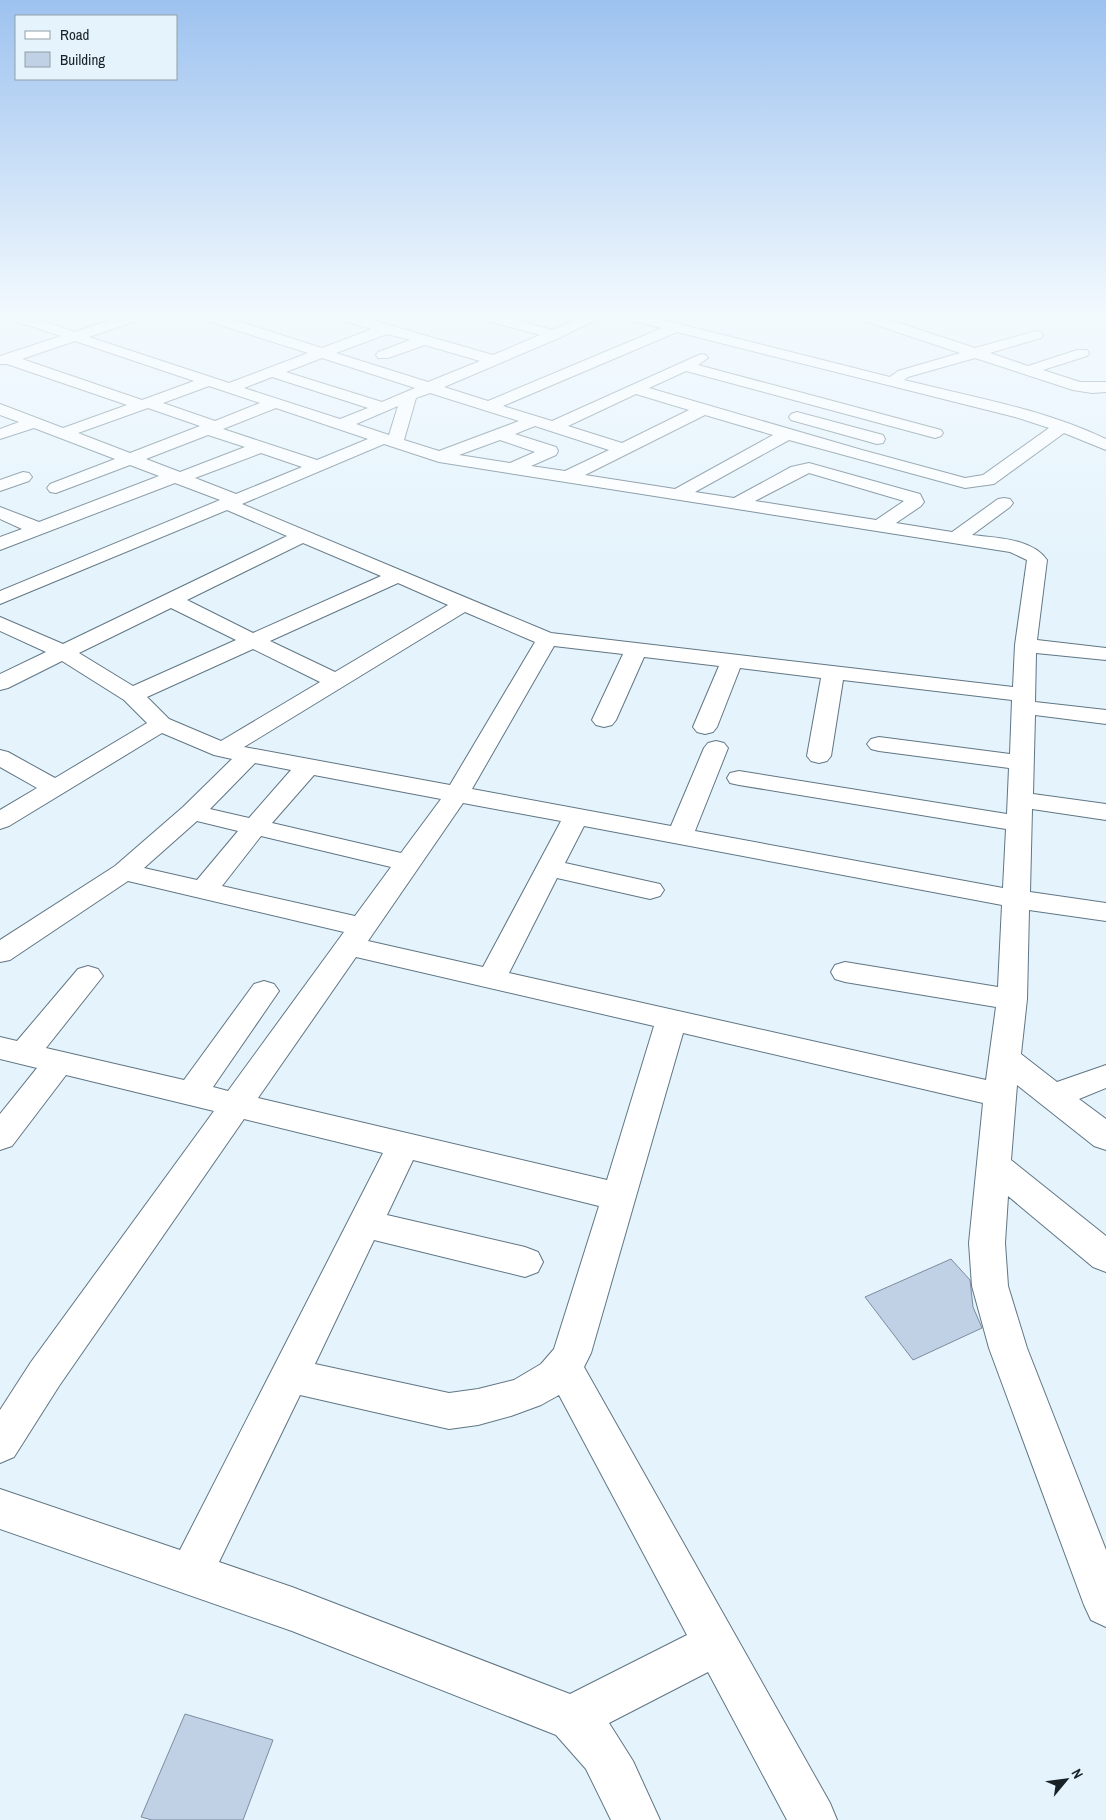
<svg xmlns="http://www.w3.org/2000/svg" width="1106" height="1820" viewBox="0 0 1106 1820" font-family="'Archivo Narrow',sans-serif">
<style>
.building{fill:#c0d0e5;stroke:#7d8c9f}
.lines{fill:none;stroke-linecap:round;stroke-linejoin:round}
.minor-casing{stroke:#607684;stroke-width:2}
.minor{fill:#fff;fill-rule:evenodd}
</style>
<rect width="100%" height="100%" fill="#e4f3fc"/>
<g class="building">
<polygon points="951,1259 970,1280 973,1307 982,1328 913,1360 865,1297"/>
<polygon points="185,1714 273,1740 243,1820 152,1820 141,1817"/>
</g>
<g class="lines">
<defs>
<g id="minor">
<path d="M12 318H34L75 332 116 318H139L137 321 89 337 229 383 308 353 207 321 205 318H228L322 348 372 329 343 321 341 318H365L493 355 540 335 488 321 486 318H510L552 330 580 318H600L559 338 444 387 488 401 662 328 632 321 630 318H656L890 377 898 371 960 353 864 321 862 318H884L975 348 1036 331 1041 332 1043 335 1041 338 990 353 1028 366 1077 350H1087L1089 353 1087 356 1043 370 1080 382H1106V392L1092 393 1073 390 975 358 908 377 904 380C972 397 1043 409 1106 439V450L1064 433 994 484 965 488 789 440 695 492 734 498 791 467 809 463 920 494 924 502 921 506 896 523 952 532 998 499 1004 498 1010 499 1013 503 1010 507 972 535C996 538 1032 538 1047 560L1037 640 1106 648V660L1036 653 1035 702 1106 710V724L1035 715 1033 794 1106 804V820L1032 809 1030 892 1106 903V921L1029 910 1027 999 1021 1054 1057 1082 1106 1065V1088L1079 1099 1106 1119V1150L1094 1146 1017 1085 1011 1160 1106 1236V1272L1093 1267 1008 1196 1005 1243 1008 1286 1027 1348 1106 1550V1627L1091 1620 1084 1605 989 1348 972 1286 969 1243 983 1103 683 1033 591 1353 584 1367 830 1803 837 1820H787L708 1672 609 1723 633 1761 660 1820H611L586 1769 556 1735 292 1631 0 1529V1489L180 1550 383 1153 244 1119 59 1386 14 1457 0 1463V1410L31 1362 214 1111 66 1075 12 1146 0 1150V1114L37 1068 0 1059V1037L17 1041 78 969 88 966 98 969 103 976 46 1048 184 1080 254 984 264 981 274 984 279 991 213 1087 228 1091 344 932 128 881 10 960 0 962V940L115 866 183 807 232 759 214 755 162 733 9 826 0 829V810L37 788 0 767V750L8 752 55 778 147 723 124 700 62 661 8 688 0 690V674L46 652 0 631V617L63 644 287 536 227 510 0 604V591L220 500 175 483 0 550V537L22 529 0 519V507L39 522 159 476 130 465 56 493 50 492 47 488 50 484 115 459 34 428 0 439V429L19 422 0 415V404L63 428 127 405 7 364H0V356L61 336 14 321ZM677 332 1015 417 1049 428 983 475 965 478 862 450 649 388 686 371 935 438 941 436 943 433 941 430 698 365 708 358 706 355 701 354 552 421 503 406ZM387 334 410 340 378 352 376 355 378 358H388L425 345 480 361 428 382 336 353ZM75 341 194 381 142 400 22 359ZM322 358 415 388 382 402 286 372ZM272 377 368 408 340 419 244 388ZM209 386 260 403 215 421 163 403ZM430 393 519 421 439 451 404 440 416 398ZM636 394 689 410 622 443 568 426ZM398 406 389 435 356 424ZM148 408 200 426 130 453 78 433ZM276 408 368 439 317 460 223 429ZM705 415 773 435 675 489 585 475ZM535 426 609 450 565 471 531 466 556 455 558 451 556 447 515 434ZM208 435 245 447 180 472 146 459ZM500 440 535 452 510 463 459 455ZM384 444 439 462 1010 552 1027 560 1015 645 1013 687 551 633 242 504ZM261 453 302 467 236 494 195 478ZM809 473 904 501 876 520 755 501ZM303 543 381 576 253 633 187 600ZM398 583 448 605 335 672 270 641ZM171 608 236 640 133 686 79 653ZM465 612 535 642 450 785 244 747ZM554 646 623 654 592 720 596 725 604 727 612 725 616 720 644 657 719 666 693 727 697 732 705 734 713 732 717 727 740 668 821 678 807 756 811 761 819 763 827 761 831 756 843 680 1012 700 1010 754 879 737 871 739 867 744 871 749 879 751 1009 768 1007 814 739 771 730 773 727 778 730 783 739 785 1006 829 1003 888 695 831 728 748 724 743 716 741 708 743 704 748 671 826 472 789ZM253 649 320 682 221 741 169 719 147 697ZM255 763 291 770 249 818 210 809ZM314 775 441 799 401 853 272 823ZM463 803 561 821 483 967 368 941ZM197 821 238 831 197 880 144 868ZM584 826 1002 905 998 987 845 962 835 965 831 972 835 979 845 982 996 1007 986 1080 509 973 557 878 650 899 660 896 664 890 660 884 565 863ZM261 836 391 867 355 916 222 886ZM356 957 654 1026 607 1180 258 1098ZM413 1160 599 1206 554 1349 541 1364 514 1380 478 1389 449 1393 315 1364 374 1240 525 1277 538 1272 543 1262 538 1252 525 1247 387 1215ZM300 1395 449 1429 478 1425 511 1416 541 1405 559 1395 687 1635 570 1694 292 1587 219 1562Z"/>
<polygon points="797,412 883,435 885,439 883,443 877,444 791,420 789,417 791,414"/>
<polygon points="23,472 29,473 32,477 29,481 0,491 0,480"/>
</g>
</defs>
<use href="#minor" class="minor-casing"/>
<use href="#minor" class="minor"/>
</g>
<linearGradient id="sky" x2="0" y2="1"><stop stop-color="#9dc2ef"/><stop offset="0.55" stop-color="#f3fafe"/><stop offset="1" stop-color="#f3fafe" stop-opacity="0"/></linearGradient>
<rect width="1106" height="573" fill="url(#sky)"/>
<rect x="15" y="15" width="162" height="65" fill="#e4f3fc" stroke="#929fa6"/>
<rect x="25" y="31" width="25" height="8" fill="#ffffff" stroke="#929fa6"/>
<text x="60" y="40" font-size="15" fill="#182126">Road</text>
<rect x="25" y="52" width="25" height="15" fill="#c0d0e5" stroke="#929fa6"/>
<text x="60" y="65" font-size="15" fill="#182126">Building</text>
<g transform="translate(1066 1780) rotate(61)" stroke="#e4f3fc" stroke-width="4" paint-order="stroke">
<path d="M0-4L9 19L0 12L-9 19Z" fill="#182126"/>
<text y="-8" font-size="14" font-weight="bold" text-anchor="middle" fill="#182126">N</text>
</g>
</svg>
